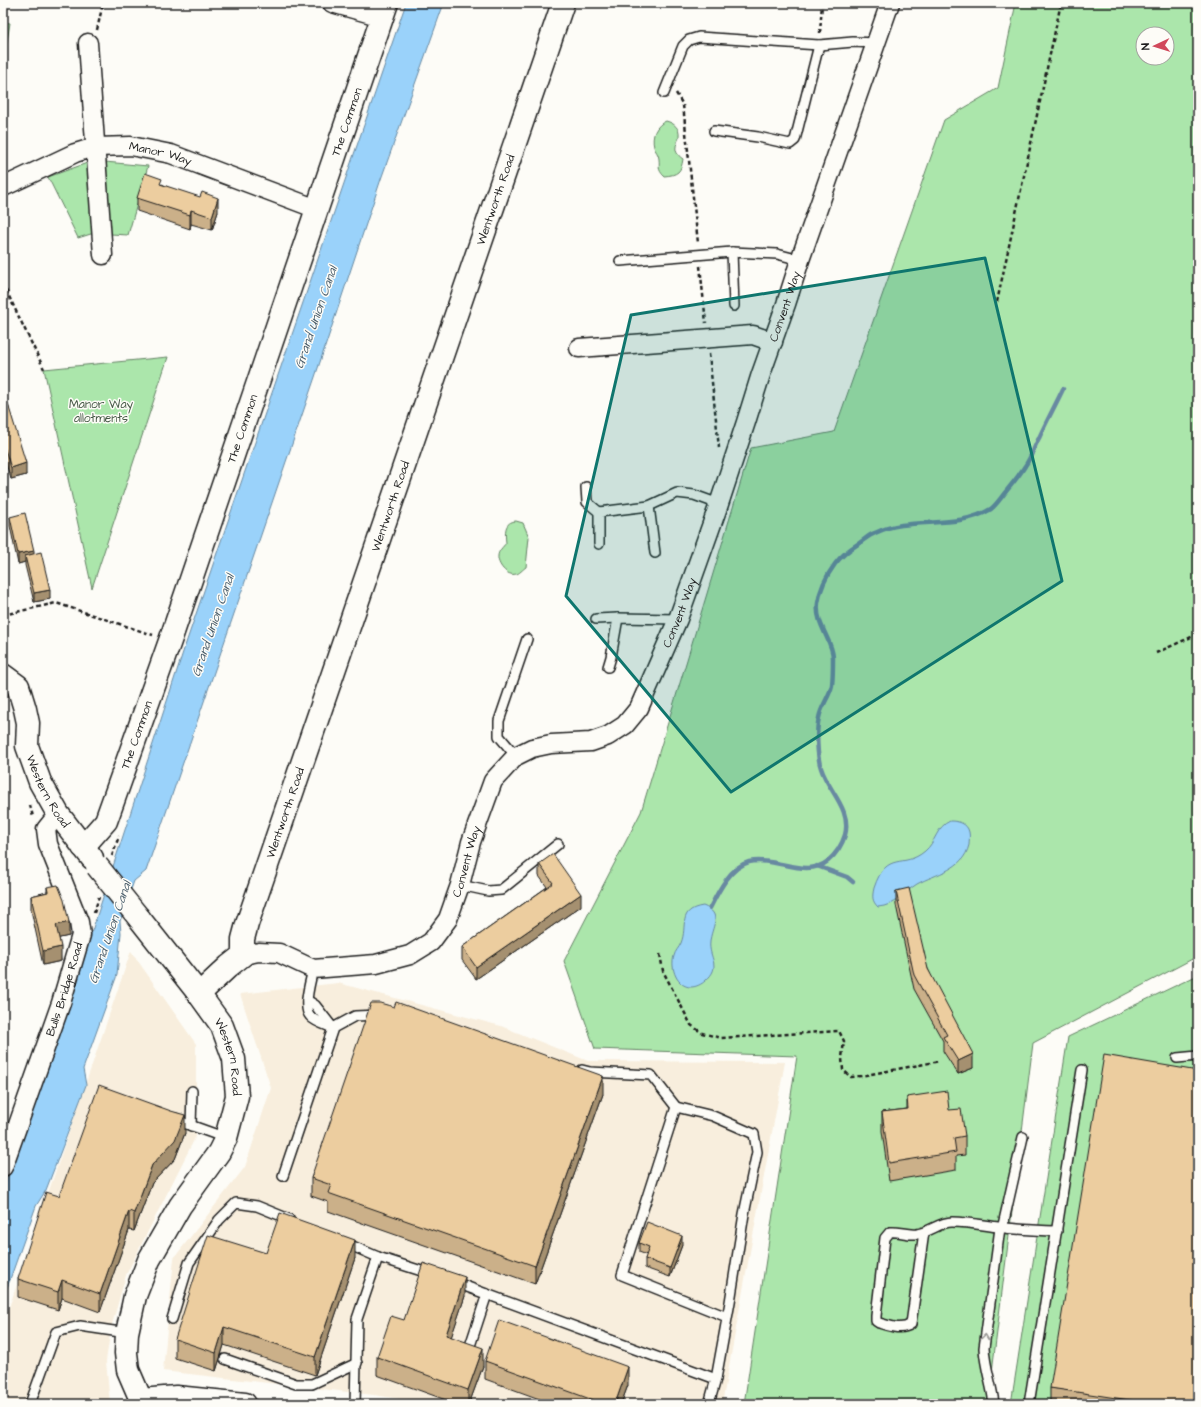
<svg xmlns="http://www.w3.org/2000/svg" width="1201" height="1407" viewBox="0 0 1201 1407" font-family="'Architects Daughter',sans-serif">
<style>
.built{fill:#f8eedd}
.green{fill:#abe6ab;stroke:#648164;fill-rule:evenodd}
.water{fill:#9ad2fa;stroke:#6889a1}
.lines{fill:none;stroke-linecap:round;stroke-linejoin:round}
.stream{stroke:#6889a1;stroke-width:4.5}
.lane-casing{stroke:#1c1c1c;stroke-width:12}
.street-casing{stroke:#1c1c1c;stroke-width:21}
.secondary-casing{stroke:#1c1c1c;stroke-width:25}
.path{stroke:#1c1c1c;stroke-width:2.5;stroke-dasharray:4 3;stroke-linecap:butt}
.lane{stroke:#fdfcf7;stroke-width:9}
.street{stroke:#fdfcf7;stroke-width:18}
.secondary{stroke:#fdfcf7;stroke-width:22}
.secondary-bridge-casing{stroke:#1c1c1c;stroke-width:25;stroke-linecap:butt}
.secondary-bridge{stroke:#fdfcf7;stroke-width:22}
.wall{fill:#cbb089;stroke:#1c1c1c}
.shaded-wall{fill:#a5906f;stroke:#1c1c1c}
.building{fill:#eccd9f;stroke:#1c1c1c}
.oneway{stroke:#989794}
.marked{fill:#0f766e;fill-opacity:0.2;stroke:#0f766e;stroke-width:3;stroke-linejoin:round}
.labels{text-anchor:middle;stroke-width:3;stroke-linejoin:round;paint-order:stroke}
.street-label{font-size:12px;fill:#1c1c1c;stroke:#fdfcf7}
.park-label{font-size:12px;fill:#475947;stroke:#fdfcf7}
.water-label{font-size:13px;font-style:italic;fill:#485c6a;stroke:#fdfcf7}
</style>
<rect width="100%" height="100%" fill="#fdfcf7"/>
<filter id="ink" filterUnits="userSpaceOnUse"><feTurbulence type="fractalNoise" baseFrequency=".025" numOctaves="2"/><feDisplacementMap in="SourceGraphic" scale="8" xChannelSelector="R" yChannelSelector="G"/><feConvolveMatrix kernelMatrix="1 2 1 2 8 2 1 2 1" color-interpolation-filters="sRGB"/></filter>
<g filter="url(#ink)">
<g class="built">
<polygon points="131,951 196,1044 196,1136 126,1275 111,1328 106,1361 110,1404 3,1404 3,1325"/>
<polygon points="338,983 501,1026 588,1061 785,1062 722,1404 433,1404 374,1395 163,1371 174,1258 245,1167 271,1088 240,994"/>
</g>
<g class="green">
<path d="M1016 3H1198V956L1033 1043 988 1404H744L797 1056 595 1049 564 961 641 812 751 448 834 432 944 120 998 88ZM1143 34H1167V58H1143Z"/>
<polygon points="3,22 10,23 3,65"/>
<path d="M666 121C674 123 680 128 679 137 679 139 677 141 677 143 674 150 677 155 683 159 681 172 678 175 664 176 657 169 660 167 659 159 659 154 655 151 654 147 651 136 656 125 666 121Z"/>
<polygon points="90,162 94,233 78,238 48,177"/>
<polygon points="105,162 148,166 128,235 111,234"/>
<polygon points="168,357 92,588 44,369"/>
<path d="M516 521 523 523 529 537 526 567C523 569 519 574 516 574 507 577 497 564 498 556 498 551 503 547 506 543 505 532 504 522 516 521Z"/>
<polygon points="1198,975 1198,1404 1011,1404 1068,1037"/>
</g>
<g class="water">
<polygon points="406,3 444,3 381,179 315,377 146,871 134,881 120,921 121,933 117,975 83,1069 86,1085 46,1190 36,1206 3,1299 3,1190 60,1029 185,646"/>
<path d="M950 821C958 821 967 823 969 832 970 836 969 841 969 845 963 870 937 873 917 884 904 892 895 906 878 907 872 901 872 897 874 888 887 849 903 870 925 851 936 842 936 827 950 821Z"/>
<path d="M703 906C724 914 711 927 710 942 708 958 723 966 705 981 702 984 696 987 691 987 677 987 670 968 674 956 675 951 679 948 681 943 688 926 677 910 703 906Z"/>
</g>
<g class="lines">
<g class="stream">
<polyline points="817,866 847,877 853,882"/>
<path d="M710 908C718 892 730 867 749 862 775 856 806 879 828 861 836 854 842 845 845 835 852 809 828 791 821 768 817 757 816 729 819 718 821 706 830 696 832 685 833 676 833 667 833 658 833 640 815 625 818 603 820 589 827 575 835 564 841 556 850 549 858 544 864 540 869 535 875 533 911 515 955 531 991 509 996 505 1000 499 1004 494 1011 485 1019 476 1025 466 1031 458 1034 447 1039 438 1046 422 1055 406 1063 389"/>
</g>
<defs>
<g id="lane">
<polyline points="664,93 683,46 689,40 699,37 819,45 853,42 876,43"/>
<polyline points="714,131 758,137 790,144 795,140 819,45"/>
<polyline points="620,261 732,252"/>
<polyline points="734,306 732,252 777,254 800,260"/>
<polyline points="586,487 587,502 599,512"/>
<polyline points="649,506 655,553"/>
<polyline points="599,544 599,512 649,506 677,493 694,495 719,504"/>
<polyline points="596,619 618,618"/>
<polyline points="608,667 611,657 618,618 678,619"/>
<polyline points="516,756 499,736 499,721 527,639"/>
<polyline points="460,885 488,891 501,890 558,844"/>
<path d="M313 969C311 980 302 1007 310 1016 315 1022 326 1025 333 1028"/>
<polyline points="307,1000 315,1005 333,1028"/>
<polyline points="1177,1058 1198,1056"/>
<polyline points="582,1070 590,1072 651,1075 676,1107"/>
<polyline points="175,1118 184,1123 226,1138"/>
<polyline points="191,1126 192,1091"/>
<polyline points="283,1176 333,1028 355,1016 379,1015"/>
<path d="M924 1232 911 1324C902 1331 889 1326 879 1323L876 1321V1316L885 1238 890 1232C899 1231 908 1235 917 1234 930 1232 940 1222 952 1222 967 1222 983 1225 998 1227 1017 1230 1037 1230 1057 1231"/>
<polyline points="343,1242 378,1257 431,1274"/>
<polyline points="454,1282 716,1379"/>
<polyline points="172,1319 189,1263 219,1220 236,1203 257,1206 289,1219"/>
<polyline points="468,1352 487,1294"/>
<polyline points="225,1359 296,1384 312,1384 357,1363"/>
<polyline points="30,1404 56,1332 80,1326 127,1333"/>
<polyline points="355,1404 357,1319 378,1257"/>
<polyline points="709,1404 716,1379 730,1302 744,1214 757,1152 754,1134 713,1116 676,1107 622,1275 727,1317"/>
<path d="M994 1404C992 1385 985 1368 984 1348L1000 1228 1003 1225 1023 1137"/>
<polyline points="1029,1404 1082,1070"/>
</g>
<g id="street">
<polyline points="332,3 382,17"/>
<polyline points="88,43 103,255"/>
<path id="s1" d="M3 187 75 153 95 147 131 146 171 154 317 209"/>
<polyline points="579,348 753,335 773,342"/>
<path id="s2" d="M243 955 259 952 279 953 313 969 376 964 410 955 431 942 448 919 460 885 471 842 493 781 516 756 532 748 551 744 591 742 608 736 625 725 639 708 678 619 719 504 746 422 761 374 786 304 800 260 890 3"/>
<path id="s3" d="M3 1167 61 1003 81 935 79 922 48 844 46 829 58 814"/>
</g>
<g id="secondary">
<path id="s4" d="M3 675 18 686 25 709 28 723 27 746 40 782 58 814 92 858"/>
<path id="s5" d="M83 847 106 821 170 641 387 3"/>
<path id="s6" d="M139 918 199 994 222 1026 234 1059 237 1096 226 1138 219 1152 180 1206 149 1260 135 1296 127 1333 126 1353 128 1370 141 1400"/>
<path id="s7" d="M199 994 229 966 243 955V939L247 924 563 3"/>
<polyline points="141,1400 176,1397 245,1404"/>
</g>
</defs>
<use href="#lane" class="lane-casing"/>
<use href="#street" class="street-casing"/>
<use href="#secondary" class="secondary-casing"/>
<g class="path">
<polyline points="97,30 103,3"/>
<polyline points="820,33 822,3"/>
<polyline points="676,93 683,105 698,243"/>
<polyline points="700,266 706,323"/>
<polyline points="3,284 44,369"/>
<polyline points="997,302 1061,3"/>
<polyline points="709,354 719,448"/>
<polyline points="3,615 56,603 153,635"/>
<polyline points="1156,653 1198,634"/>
<polyline points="30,805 33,817"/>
<polyline points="112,856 119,836"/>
<polyline points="94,913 99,897"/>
<polyline points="660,954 663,971 691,1025 702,1033 721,1038 839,1031 844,1041 842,1058 843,1070 851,1077 861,1076 940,1061"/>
</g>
<use href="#lane" class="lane"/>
<use href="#street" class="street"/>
<use href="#secondary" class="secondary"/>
<defs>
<polyline id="secondary-bridge" points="97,866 139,918"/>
</defs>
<use href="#secondary-bridge" class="secondary-bridge-casing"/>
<use href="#secondary-bridge" class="secondary-bridge"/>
</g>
<g class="wall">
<polygon points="162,184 218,212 212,230 191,224 190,229 137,211 137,198"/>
<polygon points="3,381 4,389 26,475 11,479 3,455"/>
<polygon points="10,517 34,554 50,599 34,602 25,565 25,562 18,564 10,526"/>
<polygon points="539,864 581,906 476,979 462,960 462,947 547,887 539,876"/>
<polygon points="47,887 69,936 59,938 61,961 43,965 31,910 31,896 47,892"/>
<polygon points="896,891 928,969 973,1068 958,1074 943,1051 943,1041 914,989 896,905"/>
<polygon points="603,1094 535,1284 328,1211 328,1202 311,1196 311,1178"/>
<polygon points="907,1097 949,1110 965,1136 965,1155 956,1156 956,1170 889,1181 882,1131 882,1112 907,1109"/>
<polygon points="185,1133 175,1159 152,1183 134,1231 129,1230 100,1312 62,1298 58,1310 18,1297 18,1279 59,1196"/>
<polygon points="639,1243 682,1245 670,1277 645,1268 645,1259 647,1255 639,1252"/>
<polygon points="266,1253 355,1258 315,1375 224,1345 216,1371 175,1358 175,1339"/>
<polygon points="465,1296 451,1337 483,1366 469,1404 457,1404 377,1375 377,1357 404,1320"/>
<polygon points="485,1361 628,1385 621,1404 553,1404 485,1379"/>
<polygon points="1050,1388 1198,1404 1050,1404"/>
</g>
<g class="shaded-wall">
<polygon points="218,198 218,212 212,230 212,217"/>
<polygon points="191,210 191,224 190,229 190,215"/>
<polygon points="26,463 26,475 11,479 11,468"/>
<polygon points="34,551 34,560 25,556 25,562 18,564 18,554"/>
<polygon points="50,590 50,599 34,602 34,593"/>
<polygon points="581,894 581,906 476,979 476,967"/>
<polygon points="69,922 69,936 56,939 56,925"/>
<polygon points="61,947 61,961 43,965 43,951"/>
<polygon points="973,1054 973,1068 958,1074 958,1061"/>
<polygon points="603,1076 603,1094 535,1284 535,1266"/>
<polygon points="185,1115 185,1133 175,1159 152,1183 134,1231 134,1213 152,1165"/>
<polygon points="129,1211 129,1230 100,1312 100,1294"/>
<polygon points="682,1236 682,1245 670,1277 670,1268"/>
<polygon points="355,1240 355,1258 315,1375 315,1357"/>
<polygon points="465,1277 465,1296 446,1353 446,1335"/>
<polygon points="62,1280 62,1298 58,1310 58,1292"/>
<polygon points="224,1327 224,1345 216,1371 216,1353"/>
<polygon points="483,1348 483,1366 469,1404 468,1404 468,1390"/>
<polygon points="628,1367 628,1385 621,1404 615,1404"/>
</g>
<g class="building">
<polygon points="145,173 162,179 160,184 200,197 202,192 218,198 212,217 191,210 190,215 137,198"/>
<polygon points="3,388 26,463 11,468 3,443"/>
<polygon points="25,513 34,551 18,554 10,517"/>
<polygon points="41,552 50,590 34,593 25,556"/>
<polygon points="553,854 581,894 476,967 462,947 553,883 539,864"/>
<polygon points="58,885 64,900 69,922 56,925 61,947 43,951 31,896 48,892 47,887"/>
<polygon points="909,888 928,969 973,1054 958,1061 943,1037 947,1035 914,975 896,891"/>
<polygon points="396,1002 603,1076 535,1266 328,1193 331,1185 311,1178 371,1003 380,1003 394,1007"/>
<polygon points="1104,1055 1198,1071 1198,1404 1156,1404 1050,1388"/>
<polygon points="99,1085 171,1111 185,1115 175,1140 152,1165 134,1213 129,1211 100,1294 62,1280 58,1292 18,1279 46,1192 59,1196"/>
<polygon points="947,1091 949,1110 961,1109 965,1136 954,1138 956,1152 889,1163 882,1112 908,1109 907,1097"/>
<polygon points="280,1213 355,1240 315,1357 224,1327 216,1353 175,1339 208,1235 266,1253"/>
<polygon points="647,1222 682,1236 670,1268 645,1259 649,1247 639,1243"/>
<polygon points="423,1263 465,1277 446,1335 483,1348 468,1390 377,1357 391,1316 404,1320"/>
<polygon points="499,1320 628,1367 615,1404 604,1404 485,1361"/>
</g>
<defs><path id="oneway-chevron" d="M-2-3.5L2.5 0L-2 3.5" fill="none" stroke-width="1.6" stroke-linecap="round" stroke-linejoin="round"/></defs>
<use class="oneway" href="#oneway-chevron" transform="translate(985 1337) rotate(-82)"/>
</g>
<path class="marked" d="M985 258 1062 581 731 792 566 596 631 315Z"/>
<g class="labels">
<g class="street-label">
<text dy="4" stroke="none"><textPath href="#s5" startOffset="774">The Common</textPath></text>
<text dy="4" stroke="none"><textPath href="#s1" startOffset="167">Manor Way</textPath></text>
<text dy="4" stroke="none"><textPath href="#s7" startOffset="856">Wentworth Road</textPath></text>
<text dy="4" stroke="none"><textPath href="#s2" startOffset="970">Convent Way</textPath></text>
<text dy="4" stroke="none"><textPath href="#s5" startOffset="450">The Common</textPath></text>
<text dy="4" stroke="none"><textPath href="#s7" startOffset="532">Wentworth Road</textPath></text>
<text dy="4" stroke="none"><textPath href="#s2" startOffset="646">Convent Way</textPath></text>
<text dy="4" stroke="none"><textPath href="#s5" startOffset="126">The Common</textPath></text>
<text dy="4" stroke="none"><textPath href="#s4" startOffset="130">Western Road</textPath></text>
<text dy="4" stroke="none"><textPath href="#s7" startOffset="208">Wentworth Road</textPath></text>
<text dy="4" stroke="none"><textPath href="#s2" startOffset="286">Convent Way</textPath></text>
<text dy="4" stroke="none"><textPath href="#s3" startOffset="188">Bulls Bridge Road</textPath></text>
<text dy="4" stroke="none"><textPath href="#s6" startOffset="168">Western Road</textPath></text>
</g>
<g class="park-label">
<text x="101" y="408">Manor Way<tspan x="101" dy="14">allotments</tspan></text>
</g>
<g class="water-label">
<text transform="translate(315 317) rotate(-71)" y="5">Grand Union Canal</text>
<text transform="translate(212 625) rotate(-71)" y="5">Grand Union Canal</text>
<text transform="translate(109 932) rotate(-71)" y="5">Grand Union Canal</text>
</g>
</g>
<rect width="1201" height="1407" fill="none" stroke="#fdfcf7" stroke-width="16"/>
<rect x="8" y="8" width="1185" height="1391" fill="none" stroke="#1c1c1c" stroke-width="1.5" filter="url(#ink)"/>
<g transform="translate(1155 46) rotate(266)"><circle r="19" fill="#fdfcf7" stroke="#a3a29f"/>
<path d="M0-3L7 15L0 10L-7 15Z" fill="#d1495b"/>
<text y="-6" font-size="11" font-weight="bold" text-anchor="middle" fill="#1c1c1c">N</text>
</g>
</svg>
